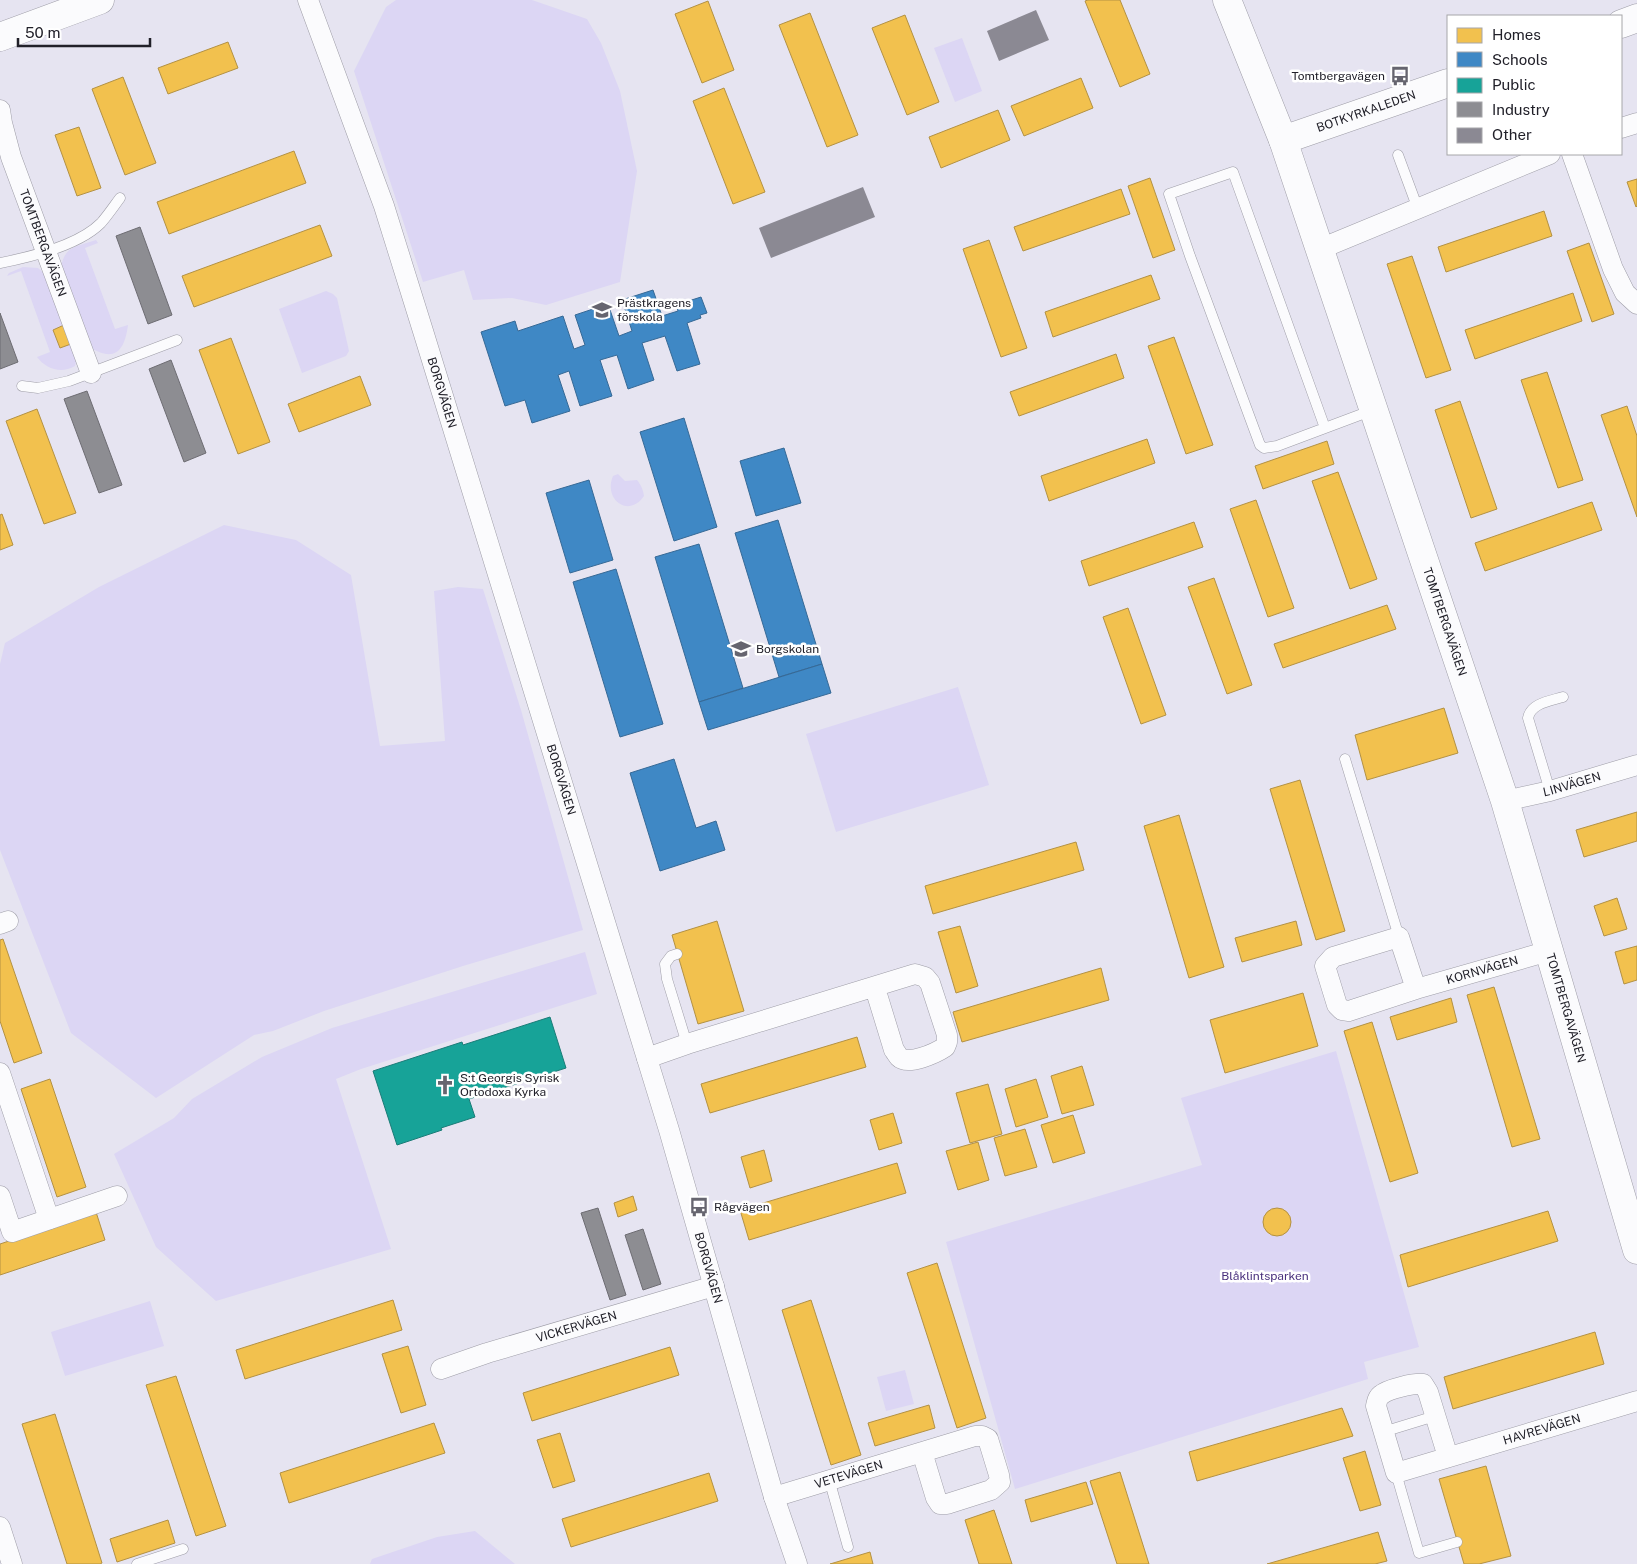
<svg xmlns="http://www.w3.org/2000/svg" width="1637" height="1564" viewBox="0 0 1637 1564" font-family="'Public Sans',sans-serif">
<style>
.green{fill:#dcd6f4}
.homes{fill:#f2c14e;stroke:#b39143}
.schools{fill:#3f88c5;stroke:#366996}
.public{fill:#17a398;stroke:#1a7c77}
.industry{fill:#8d8d92;stroke:#6d6c72}
.building{fill:#8b8993}
.lines{fill:none;stroke-linecap:round;stroke-linejoin:round}
.lane-casing{stroke:#9e9da7;stroke-width:11}
.street-casing{stroke:#9e9da7;stroke-width:21}
.secondary-casing{stroke:#9e9da7;stroke-width:29}
.lane{stroke:#fbfbfd;stroke-width:10}
.street{stroke:#fbfbfd;stroke-width:20}
.secondary{stroke:#fbfbfd;stroke-width:28}
.labels{text-anchor:middle;stroke-width:5;stroke-linejoin:round;paint-order:stroke}
.poi-label{font-size:12px;fill:#212029;stroke:#fff;text-anchor:start}
.street-label{font-size:12px;fill:#212029;stroke:#fff}
.park-label{font-size:12px;fill:#4a317d;stroke:#fff}
</style>
<rect width="100%" height="100%" fill="#e6e4f1"/>
<g class="green">
<polygon points="396,0 532,0 587,19 601,43 620,91 637,171 620,282 546,305 512,298 473,300 464,270 423,282 354,71 386,7"/>
<polygon points="962,38 982,91 955,102 934,48"/>
<path d="M96 240 98 243 85 248 115 329 128 325C125 349 116 363 91 348L61 267C65 245 77 247 96 240Z"/>
<path d="M23 267 38 268 46 275 77 357 75 366C61 374 46 369 37 357L50 352 21 271 7 276 9 273Z"/>
<polygon points="326,291 333,294 337,298 349,351 346,356 302,373 279,309"/>
<path d="M618 474 625 481 637 480C641 485 643 489 644 496 628 519 603 499 613 476Z"/>
<polygon points="224,525 296,540 351,575 380,746 445,741 434,591 458,587 483,589 521,710 583,930 463,966 324,1011 273,1031 254,1035 156,1098 71,1033 0,850 0,664 5,643 99,587"/>
<polygon points="958,687 989,785 836,832 806,734"/>
<polygon points="585,952 597,994 361,1069 336,1079 391,1249 216,1301 156,1247 114,1154 174,1118 192,1099 262,1057 332,1028"/>
<polygon points="1336,1051 1419,1347 1364,1362 1368,1379 1015,1489 946,1242 1202,1165 1181,1098"/>
<polygon points="150,1301 164,1346 65,1376 51,1332"/>
<polygon points="905,1370 914,1404 886,1411 877,1377"/>
<polygon points="475,1531 515,1564 370,1564 372,1559 437,1537"/>
</g>
<g class="homes">
<polygon points="1088,0 1120,0 1150,74 1120,87 1085,1"/>
<polygon points="708,1 734,70 702,83 675,14"/>
<polygon points="810,13 858,135 827,147 779,25"/>
<polygon points="905,15 939,102 907,115 872,28"/>
<polygon points="228,42 238,68 168,94 158,68"/>
<polygon points="123,77 156,163 125,175 92,89"/>
<polygon points="1081,78 1093,108 1024,136 1011,106"/>
<polygon points="724,88 765,192 733,204 693,101"/>
<polygon points="998,110 1010,140 941,168 929,137"/>
<polygon points="79,127 101,188 77,196 55,135"/>
<polygon points="294,151 306,183 169,234 157,202"/>
<polygon points="1150,178 1175,250 1153,258 1128,186"/>
<polygon points="1637,179 1637,206 1636,207 1627,182"/>
<polygon points="1121,189 1130,214 1023,251 1014,227"/>
<polygon points="1544,211 1552,236 1446,272 1438,247"/>
<polygon points="320,225 332,256 194,307 182,276"/>
<polygon points="989,240 1027,348 1001,357 963,249"/>
<polygon points="1589,243 1614,314 1592,322 1567,251"/>
<polygon points="1412,256 1451,370 1426,378 1387,264"/>
<polygon points="1151,275 1160,299 1053,337 1045,312"/>
<polygon points="1573,293 1582,321 1475,359 1465,330"/>
<polygon points="64,325 71,344 60,348 53,330"/>
<polygon points="1174,337 1213,445 1186,454 1148,346"/>
<polygon points="231,338 270,442 238,454 199,350"/>
<polygon points="1116,354 1124,378 1019,416 1010,392"/>
<polygon points="1547,372 1583,480 1558,488 1521,380"/>
<polygon points="360,376 371,405 299,432 288,404"/>
<polygon points="1460,401 1497,509 1471,518 1435,410"/>
<polygon points="1627,406 1637,436 1637,517 1601,415"/>
<polygon points="37,409 76,513 44,524 6,421"/>
<polygon points="1147,439 1155,463 1049,501 1041,476"/>
<polygon points="1327,441 1334,464 1263,489 1255,466"/>
<polygon points="1338,472 1377,579 1350,589 1312,481"/>
<polygon points="1256,500 1294,608 1268,617 1230,509"/>
<polygon points="1592,502 1602,530 1485,571 1475,543"/>
<polygon points="2,514 13,545 0,550 0,515"/>
<polygon points="1194,522 1203,547 1089,586 1081,561"/>
<polygon points="1214,578 1252,685 1227,694 1188,587"/>
<polygon points="1387,605 1396,629 1283,668 1274,644"/>
<polygon points="1128,608 1166,715 1141,724 1103,617"/>
<polygon points="1444,708 1458,753 1367,780 1355,735"/>
<polygon points="1300,780 1345,931 1316,940 1270,789"/>
<polygon points="1637,812 1637,841 1584,857 1576,830"/>
<polygon points="1179,815 1224,967 1189,978 1144,826"/>
<polygon points="1076,842 1084,870 933,914 925,886"/>
<polygon points="1617,898 1627,929 1604,936 1594,906"/>
<polygon points="717,921 744,1011 698,1024 672,935"/>
<polygon points="1296,921 1302,945 1242,962 1235,938"/>
<polygon points="960,926 978,986 956,993 938,932"/>
<polygon points="3,939 42,1053 14,1063 0,1021 0,940"/>
<polygon points="1637,946 1637,980 1624,984 1615,952"/>
<polygon points="1101,968 1109,1000 962,1042 953,1012"/>
<polygon points="1494,987 1540,1139 1512,1147 1467,995"/>
<polygon points="1303,993 1318,1046 1225,1073 1210,1020"/>
<polygon points="1451,998 1457,1022 1397,1040 1390,1017"/>
<polygon points="1372,1022 1418,1173 1390,1182 1344,1031"/>
<polygon points="857,1037 866,1067 710,1113 701,1084"/>
<polygon points="1082,1066 1094,1105 1062,1114 1051,1076"/>
<polygon points="50,1079 86,1187 57,1197 21,1089"/>
<polygon points="1036,1079 1048,1117 1016,1127 1005,1089"/>
<polygon points="988,1084 1002,1134 970,1143 956,1093"/>
<polygon points="893,1113 902,1143 879,1150 870,1120"/>
<polygon points="1073,1115 1085,1153 1053,1163 1041,1125"/>
<polygon points="1025,1129 1037,1167 1005,1176 994,1138"/>
<polygon points="978,1142 989,1180 958,1190 946,1151"/>
<polygon points="764,1150 772,1181 750,1188 741,1157"/>
<polygon points="897,1163 906,1193 749,1240 740,1210"/>
<polygon points="633,1196 637,1210 618,1217 614,1203"/>
<circle cx="1277" cy="1222" r="14"/>
<polygon points="1548,1211 1558,1241 1408,1287 1400,1255"/>
<polygon points="96,1212 105,1240 0,1275 0,1244"/>
<polygon points="937,1263 986,1418 957,1428 907,1273"/>
<polygon points="393,1300 402,1330 245,1379 236,1350"/>
<polygon points="811,1300 861,1455 831,1465 782,1310"/>
<polygon points="1595,1332 1604,1364 1453,1409 1444,1377"/>
<polygon points="408,1346 426,1405 401,1413 382,1354"/>
<polygon points="670,1347 679,1375 532,1421 523,1393"/>
<polygon points="176,1376 226,1526 196,1536 146,1385"/>
<polygon points="929,1405 935,1428 875,1446 868,1423"/>
<polygon points="1342,1408 1353,1436 1197,1481 1189,1452"/>
<polygon points="55,1414 102,1563 100,1564 67,1564 22,1424"/>
<polygon points="434,1423 445,1453 289,1503 280,1473"/>
<polygon points="560,1433 575,1481 553,1488 537,1440"/>
<polygon points="1365,1451 1381,1505 1360,1511 1343,1458"/>
<polygon points="1486,1466 1511,1556 1479,1564 1464,1564 1439,1479"/>
<polygon points="1120,1472 1149,1564 1117,1564 1090,1481"/>
<polygon points="709,1473 718,1501 571,1547 562,1519"/>
<polygon points="1086,1482 1093,1504 1031,1522 1025,1500"/>
<polygon points="994,1510 1012,1564 979,1564 965,1520"/>
<polygon points="168,1520 175,1543 117,1562 110,1539"/>
<polygon points="1378,1532 1387,1561 1375,1564 1267,1564"/>
<polygon points="870,1552 873,1564 830,1564"/>
</g>
<g class="schools">
<polygon points="653,290 662,316 678,311 676,305 701,297 707,313 700,315 701,318 687,323 700,364 677,371 665,336 642,343 654,380 628,389 617,355 600,360 612,396 580,406 569,371 558,375 570,411 532,423 525,400 505,406 481,332 515,321 518,331 563,316 574,349 585,345 575,315 608,304 619,336 632,331 622,300"/>
<polygon points="684,418 717,527 674,541 640,432"/>
<polygon points="784,448 801,503 756,516 740,461"/>
<polygon points="589,480 613,560 570,573 546,493"/>
<polygon points="778,520 822,664 779,677 735,533"/>
<polygon points="699,544 743,688 699,702 655,557"/>
<polygon points="616,569 663,724 620,737 573,582"/>
<polygon points="822,664 831,693 708,730 699,702"/>
<polygon points="674,759 696,828 716,821 725,850 660,871 630,773"/>
</g>
<polygon class="public" points="550,1017 566,1068 469,1099 475,1117 441,1128 442,1130 397,1145 373,1071 462,1042 463,1045"/>
<g class="industry">
<polygon points="140,227 172,315 148,324 116,236"/>
<polygon points="0,313 18,362 0,369"/>
<polygon points="171,360 206,453 184,462 149,369"/>
<polygon points="87,391 122,485 99,493 64,399"/>
<polygon points="598,1208 626,1295 610,1300 581,1213"/>
<polygon points="643,1229 661,1284 643,1290 625,1235"/>
</g>
<g class="building">
<polygon points="1036,10 1049,40 999,61 987,31"/>
<polygon points="863,187 875,217 771,258 759,228"/>
</g>
<g class="lines">
<defs>
<g id="lane">
<polyline points="1398,155 1418,209"/>
<path d="M0 263C31 257 78 246 101 223 108 215 114 206 120 198"/>
<polyline points="22,386 38,388 69,381 177,340"/>
<polyline points="1325,428 1233,172 1169,194 1190,256 1260,445 1264,448 1277,446 1373,410"/>
<polyline points="1345,759 1399,937"/>
<path d="M1550 791 1528 718C1531 703 1550 701 1563 697"/>
<polyline points="677,954 671,956 665,964 667,979 687,1044"/>
<polyline points="1383,1432 1435,1416"/>
<polyline points="1396,1473 1419,1553 1457,1542"/>
<polyline points="829,1479 848,1547"/>
<polyline points="137,1564 183,1549"/>
</g>
<g id="street">
<path id="s1" d="M308 0 384 206 423 331 669 1130 774 1497 797 1564"/>
<path id="s2" d="M0 110 2 123 11 157 91 373"/>
<polyline points="1621,128 1637,123"/>
<polyline points="1572,154 1613,269 1625,293 1637,304"/>
<polyline points="1320,249 1550,154"/>
<path id="s3" d="M1505 801 1550 791 1637 765"/>
<polyline points="0,924 8,921"/>
<path id="s4" d="M1416 989 1349 1011 1342 1010 1337 1005 1325 966 1333 957 1399 937 1416 989 1549 951"/>
<path d="M647 1058 687 1044 915 974 925 977 930 983 947 1035V1042L945 1047C936 1053 908 1066 899 1057 898 1056 895 1051 894 1050L875 988"/>
<polyline points="0,1073 49,1219"/>
<polyline points="0,1196 12,1232 117,1196"/>
<path id="s5" d="M441 1369 487 1353 714 1286"/>
<path id="s6" d="M1448 1457 1428 1392 1423 1384C1414 1383 1388 1389 1381 1395 1377 1398 1377 1402 1376 1406L1396 1473 1637 1401"/>
<path id="s7" d="M774 1497 975 1436H982L988 1439 999 1475 1000 1482 991 1490 947 1504H940L936 1498 922 1452"/>
<polyline points="0,1527 12,1564"/>
</g>
<g id="secondary">
<path id="s8" d="M1227 0 1283 140 1505 801 1637 1250"/>
<polyline points="1621,24 1637,18"/>
<polyline points="0,37 100,0"/>
<path id="s9" d="M1283 140 1448 83"/>
</g>
</defs>
<use href="#lane" class="lane-casing"/>
<use href="#street" class="street-casing"/>
<use href="#secondary" class="secondary-casing"/>
<use href="#lane" class="lane"/>
<use href="#street" class="street"/>
<use href="#secondary" class="secondary"/>
</g>
<defs>
<symbol id="bus-bare" viewBox="-9 -9 18 18"><path d="M-5-6H5V4H4V6H2V4H-2V6H-4V4H-5ZM-3.5-4V0h7V-4ZM-3.5 1.2v1.5H-2V1.2ZM2 1.2v1.5H3.5V1.2Z" fill="#66656f" stroke="#fff" stroke-width="2.5" paint-order="stroke"/></symbol>
<symbol id="school-bare" viewBox="-9 -9 18 18"><path d="M0-5L7-2L0 1L-7-2ZM-4 1L0 2.5L4 1V4Q0 6-4 4Z" fill="#66656f" stroke="#fff" stroke-width="2.5" paint-order="stroke"/></symbol>
<symbol id="church-bare" viewBox="-9 -9 18 18"><path d="M-1.2-6h2.4v3.5h3.3v2.4h-3.3V6h-2.4V-.1h-3.3v-2.4h3.3Z" fill="#66656f" stroke="#fff" stroke-width="2.5" paint-order="stroke"/></symbol>
</defs>
<g fill-rule="evenodd">
<use href="#bus-bare" x="1386" y="62" width="28" height="28"/>
<use href="#school-bare" x="588" y="296" width="28" height="28"/>
<use href="#school-bare" x="727" y="635" width="28" height="28"/>
<use href="#church-bare" x="431" y="1071" width="28" height="28"/>
<use href="#bus-bare" x="685" y="1193" width="28" height="28"/>
</g>
<g class="labels">
<g class="poi-label">
<text x="1385" y="80" text-anchor="end">Tomtbergavägen</text>
<text x="617" y="307">Prästkragens<tspan x="617" dy="14">förskola</tspan></text>
<text x="756" y="653">Borgskolan</text>
<text x="460" y="1082">S:t Georgis Syrisk<tspan x="460" dy="14">Ortodoxa Kyrka</tspan></text>
<text x="714" y="1211">Rågvägen</text>
</g>
<g class="street-label">
<text dy="4" stroke="none"><textPath href="#s9" startOffset="88">BOTKYRKALEDEN</textPath></text>
<text dy="4" stroke="none"><textPath href="#s2" startOffset="140">TOMTBERGAVÄGEN</textPath></text>
<text dy="4" stroke="none"><textPath href="#s1" startOffset="415">BORGVÄGEN</textPath></text>
<text dy="4" stroke="none"><textPath href="#s8" startOffset="659">TOMTBERGAVÄGEN</textPath></text>
<text dy="4" stroke="none"><textPath href="#s1" startOffset="820">BORGVÄGEN</textPath></text>
<text dy="4" stroke="none"><textPath href="#s3" startOffset="69">LINVÄGEN</textPath></text>
<text dy="4" stroke="none"><textPath href="#s4" startOffset="330">KORNVÄGEN</textPath></text>
<text dy="4" stroke="none"><textPath href="#s8" startOffset="1064">TOMTBERGAVÄGEN</textPath></text>
<text dy="4" stroke="none"><textPath href="#s1" startOffset="1330">BORGVÄGEN</textPath></text>
<text dy="4" stroke="none"><textPath href="#s5" startOffset="142">VICKERVÄGEN</textPath></text>
<text dy="4" stroke="none"><textPath href="#s6" startOffset="356">HAVREVÄGEN</textPath></text>
<text dy="4" stroke="none"><textPath href="#s7" startOffset="78">VETEVÄGEN</textPath></text>
</g>
<g class="park-label">
<text x="1265" y="1280">Blåklintsparken</text>
</g>
</g>
<rect x="1447" y="15" width="175" height="140" fill="#ffffff" stroke="#a6a6a9"/>
<rect x="1457" y="28" width="25" height="15" fill="#f2c14e" stroke="#a6a6a9"/>
<text x="1492" y="40" font-size="15" fill="#212029">Homes</text>
<rect x="1457" y="52" width="25" height="15" fill="#3f88c5" stroke="#a6a6a9"/>
<text x="1492" y="65" font-size="15" fill="#212029">Schools</text>
<rect x="1457" y="78" width="25" height="15" fill="#17a398" stroke="#a6a6a9"/>
<text x="1492" y="90" font-size="15" fill="#212029">Public</text>
<rect x="1457" y="102" width="25" height="15" fill="#8d8d92" stroke="#a6a6a9"/>
<text x="1492" y="115" font-size="15" fill="#212029">Industry</text>
<rect x="1457" y="128" width="25" height="15" fill="#8b8993" stroke="#a6a6a9"/>
<text x="1492" y="140" font-size="15" fill="#212029">Other</text>
<path d="M18 38v8h132v-8" fill="none" stroke="#212029" stroke-width="2.5"/>
<text x="25" y="38" font-size="15" fill="#212029" stroke="#ffffff" stroke-width="4" paint-order="stroke">50 m</text>
</svg>
